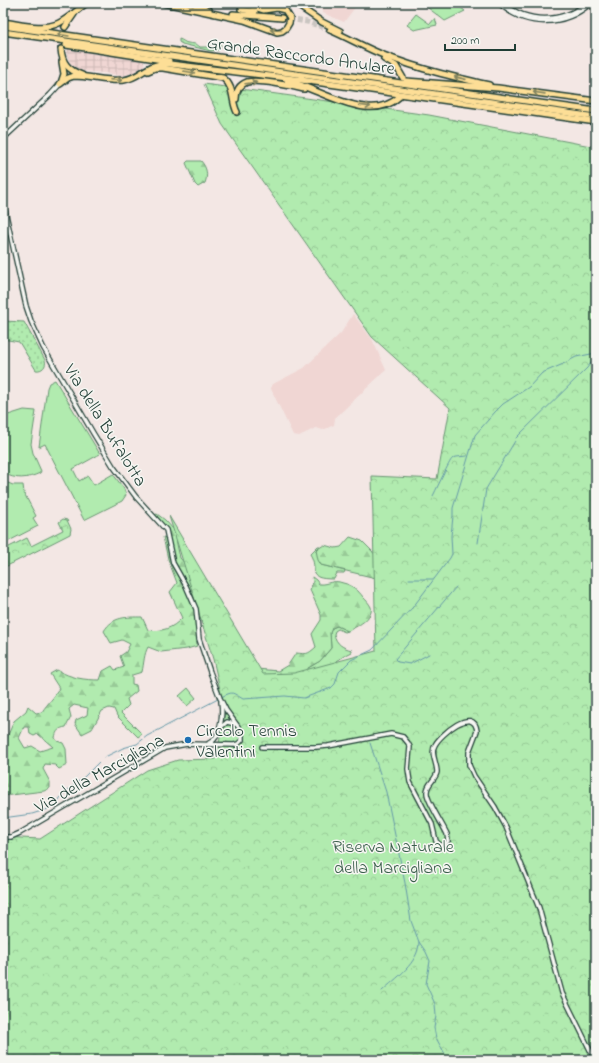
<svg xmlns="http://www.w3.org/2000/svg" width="599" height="1063" viewBox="0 0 599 1063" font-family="'Indie Flower',sans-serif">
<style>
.built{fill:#f0d6d3}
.industrial{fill:url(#industrial-grid)}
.grass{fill:#b1ebaf;stroke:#689472}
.forest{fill:url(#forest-firs);stroke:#689472;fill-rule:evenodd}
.park{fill:url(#park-crowns);stroke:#689472}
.garden{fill:url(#garden-dots);stroke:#689472}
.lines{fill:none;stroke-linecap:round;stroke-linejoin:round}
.stream{stroke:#6599a8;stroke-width:1}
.highway-tunnel{stroke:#c9c5c1;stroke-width:5;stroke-dasharray:5 2.5;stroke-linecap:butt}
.secondary-casing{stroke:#1f3d34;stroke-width:6}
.highway-casing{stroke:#1f3d34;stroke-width:8}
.secondary{stroke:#f6f6f2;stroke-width:3.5}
.highway{stroke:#fdde96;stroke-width:5}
.oneway{stroke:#838560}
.poi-dot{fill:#1f6fb2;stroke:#f6f6f2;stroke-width:1.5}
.labels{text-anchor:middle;stroke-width:3;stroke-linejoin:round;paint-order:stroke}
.street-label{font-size:18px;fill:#1f3d34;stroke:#f6f6f2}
.poi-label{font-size:18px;fill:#1f3d34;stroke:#f6f6f2;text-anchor:start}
.park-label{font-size:18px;fill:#3c604d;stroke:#f6f6f2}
</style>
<defs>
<pattern id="industrial-grid" width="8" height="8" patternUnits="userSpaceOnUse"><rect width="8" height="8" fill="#f0d6d3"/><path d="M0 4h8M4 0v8" fill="none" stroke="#cdb9b6"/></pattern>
<pattern id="forest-firs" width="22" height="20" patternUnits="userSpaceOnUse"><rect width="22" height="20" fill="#b1ebaf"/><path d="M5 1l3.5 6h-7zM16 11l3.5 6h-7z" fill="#98ca97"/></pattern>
<pattern id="park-crowns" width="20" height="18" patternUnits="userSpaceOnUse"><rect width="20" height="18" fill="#b1ebaf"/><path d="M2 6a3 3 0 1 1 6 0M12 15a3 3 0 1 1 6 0" fill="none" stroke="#98ca97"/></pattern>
<pattern id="garden-dots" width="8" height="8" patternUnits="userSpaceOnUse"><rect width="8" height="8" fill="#b1ebaf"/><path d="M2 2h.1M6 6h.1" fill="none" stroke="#98ca97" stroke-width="1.8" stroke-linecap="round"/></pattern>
</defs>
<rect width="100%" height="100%" fill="#f3e7e4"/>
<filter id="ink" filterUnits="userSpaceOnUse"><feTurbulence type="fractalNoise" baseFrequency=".025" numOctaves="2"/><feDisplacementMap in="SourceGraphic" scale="8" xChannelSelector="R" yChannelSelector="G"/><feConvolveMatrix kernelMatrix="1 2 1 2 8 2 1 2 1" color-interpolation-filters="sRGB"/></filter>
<g filter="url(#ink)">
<g class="built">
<polygon points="346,3 352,3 356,6 344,22 323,13 322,11 322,8 325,6"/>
<polygon points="353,314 372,339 386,370 335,418 334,425 323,430 316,428 299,436 293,435 271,389 271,385 304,368 341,333"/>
</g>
<polygon class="industrial" points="68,48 144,61 144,66 132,73 122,76 104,73 82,71 73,66 70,63 67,54"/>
<g class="grass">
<polygon points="424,3 455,3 465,11 445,21 423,4"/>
<polygon points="416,14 430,24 435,18 437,25 414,30 407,25"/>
<polygon points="55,380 100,454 73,469 79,481 88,476 94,485 113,474 124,489 126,495 122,501 84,520 45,444 39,447 47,388 49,383"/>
<path d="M24 410 36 411 31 444 33 453 41 471 40 473C27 479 16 480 3 473V419L8 415Z"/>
<polygon points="3,481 13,485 23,485 24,493 36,516 33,518 38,526 3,544"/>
<path d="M318 546H320L316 550 321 565 345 571 344 573H337L334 579C304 579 320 570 310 554Z"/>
<path d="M337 626 348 631 345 632 338 629 335 631 334 634C336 644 343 648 352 650V652L344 656 316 676 281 691 308 668 320 661 331 648 330 633 332 628Z"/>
<polygon points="188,688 196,698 187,706 179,696"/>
</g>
<g class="forest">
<path d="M179 39C183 40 185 43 188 43 193 44 196 43 200 47H215L218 42 221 45 219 50 211 51 182 44 179 42Z"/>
<path d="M188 161H201C207 168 208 175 205 183L198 187 195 184 186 163Z"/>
<path d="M157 514 165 520 174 530 180 558 195 575 257 669 278 671 288 665 296 653C307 654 307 655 316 647L312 634 321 620V615L310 590 313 582 312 577 316 580 319 584C328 585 332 579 343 583 352 585 358 590 363 597 366 600 369 603 371 607 374 618 356 627 348 631L337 626 332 628 330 633 331 648 320 661 308 668 309 674 281 691 204 630 193 597 174 563 168 534 154 515Z"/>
<path d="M163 537 166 538 175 569 189 596 195 611 197 646 187 649 161 652 148 647C144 654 144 663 142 672L132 675V684L136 685 137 691 127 699 129 705 121 713 142 734 138 737 117 716 114 709 109 708 102 711 92 729 82 734 75 724 76 720 87 715 88 708 74 705 69 709 71 717 66 727C59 728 56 731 55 738L57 741 63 743 66 749 67 765 59 769 55 765 45 764 43 769 50 782V788L44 791 3 796V740L5 742 14 721 26 711 28 706 36 713 42 712C48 702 54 699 59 688L50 674 57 670C71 678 84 680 100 680L103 671 112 666 115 670 124 667 120 656 126 652 130 644 122 640 111 643 104 631C113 616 127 617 142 617L148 630C161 632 172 629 182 618L170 592 177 583 168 559ZM24 727H29L30 734 34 736 38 734 53 747 40 751 32 746 25 748 19 738Z"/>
<polygon points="350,537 362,541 372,551 380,562 376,578 321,565 318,560 316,550 324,545 335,548 341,547"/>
</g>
<g class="park">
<polygon points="204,84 429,115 596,147 596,1060 3,1060 3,837 40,839 147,770 178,760 216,759 225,711 213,659 169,516 263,674 294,673 376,651 372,476 437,479 450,408 372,337 222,124"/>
<polygon points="63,519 67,520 71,529 70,534 3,568 3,550 27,538 31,546 63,530 59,522"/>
</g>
<path class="garden" d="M3 321 24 322 45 360C47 366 42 371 36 370L19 342 3 339Z"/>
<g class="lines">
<g class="stream">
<polyline points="516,438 587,368 591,363 594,354"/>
<path d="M433 496C436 490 450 460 452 459 455 456 462 457 467 456"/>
<polyline points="478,543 486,489 515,441"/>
<polyline points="409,579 433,579"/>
<polyline points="429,654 410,664 398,662 395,659 456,587"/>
<path d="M221 697C234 691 231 692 243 699L285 696 304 698 331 688 335 684 339 672 351 660 372 650 413 607 450 558 452 554 451 536 453 516V508L475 435 495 412 503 404 529 387 542 373 561 365 576 357 596 353"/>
<polyline points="370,743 386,792 405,883 411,921 419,942 426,952 430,961 426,984 435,1004 436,1016 434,1028 436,1038 445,1054"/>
<polyline points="3,818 32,814 48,809 56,804 63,794 84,777 103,758 123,748 137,744 147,736 218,699"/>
<path d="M382 991C396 978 419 963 419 942"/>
</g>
<g class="highway-tunnel">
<polyline points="282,18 307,22 330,30"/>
<polyline points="61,49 65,27"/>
</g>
<defs>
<g id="secondary">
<path d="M499 3C526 28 564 27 591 3"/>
<path d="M503 3C528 24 562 23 587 3"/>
<polyline points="3,139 50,95 60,84"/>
<polyline points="3,201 26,306 31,321 43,347 93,433 113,466 136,497 166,530 173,563 186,586 196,609 199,639 210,672 220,698 226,710 242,732 242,740 238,744 234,745 187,744 165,748 20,833 11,837 3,837"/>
<polyline points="220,728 227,722 235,724"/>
<path d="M209 743C221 739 223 713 221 702"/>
<path d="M262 747H316L328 746 391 734 403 737 408 743 410 747 408 769 410 782 432 824 436 841 440 845 444 846 448 841 447 834C443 825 427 801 427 793 426 784 436 780 437 772 437 763 430 753 435 745 440 735 474 705 477 731L469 752V765L474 776 495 807 506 827 539 908 562 993 595 1060"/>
</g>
<g id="highway">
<polyline points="163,3 172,5"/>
<polyline points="191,3 209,10"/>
<polyline points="294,3 322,22 340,31"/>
<polyline points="169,4 244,20 277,32 282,31 286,28 289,23 290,18 285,10 277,8 264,10 251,6"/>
<polyline points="266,8 276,3"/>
<polyline points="241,9 255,12"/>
<polyline points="233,14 282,18"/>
<path d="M3 22C20 24 43 31 59 23 69 18 78 9 87 3"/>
<polyline points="3,26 596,111"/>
<polyline points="65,27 74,14"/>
<path d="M330 30C349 38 367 49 386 56 419 69 454 77 489 85"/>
<polyline points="3,32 596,117"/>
<polyline points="66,45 169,61"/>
<path d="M61 49C62 63 68 70 82 75"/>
<polyline points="384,59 396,66 403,78"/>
<path d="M148 71 155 68H163L223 78C235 87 231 101 237 112"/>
<path d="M287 81C319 88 369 125 399 97"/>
<polyline points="406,81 498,88 596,101"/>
<polyline points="61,83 64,74 62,62"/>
<path d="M60 84 68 78 74 76C90 76 109 82 124 80 143 77 146 62 170 64L287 78 596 122"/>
<path d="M236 99C236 91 239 85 247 82 259 79 292 86 304 89"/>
</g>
</defs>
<use href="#secondary" class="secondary-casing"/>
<use href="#highway" class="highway-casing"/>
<use href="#secondary" class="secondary"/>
<use href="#highway" class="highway"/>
</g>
<defs><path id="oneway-shaft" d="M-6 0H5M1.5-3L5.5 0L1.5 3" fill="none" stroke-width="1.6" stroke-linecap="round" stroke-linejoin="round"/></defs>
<g class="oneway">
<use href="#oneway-shaft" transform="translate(276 30) rotate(-176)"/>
<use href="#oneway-shaft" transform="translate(63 35) rotate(-171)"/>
<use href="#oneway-shaft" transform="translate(189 72) rotate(9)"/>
<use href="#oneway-shaft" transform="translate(460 78) rotate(-167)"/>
<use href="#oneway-shaft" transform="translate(116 80) rotate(3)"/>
<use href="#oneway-shaft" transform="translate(251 83) rotate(-7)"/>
<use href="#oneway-shaft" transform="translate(539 93) rotate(-172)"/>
<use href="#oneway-shaft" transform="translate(365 106) rotate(7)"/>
</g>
</g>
<circle class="poi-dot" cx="188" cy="740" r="4"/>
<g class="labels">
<g class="street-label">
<text transform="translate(301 55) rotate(8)" y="6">Grande Raccordo Anulare</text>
<text transform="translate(106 425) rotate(58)" y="6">Via della Bufalotta</text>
<text transform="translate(99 773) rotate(-29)" y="6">Via della Marcigliana</text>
</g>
<g class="poi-label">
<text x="196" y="736">Circolo Tennis<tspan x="196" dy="21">Valentini</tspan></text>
</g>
<g class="park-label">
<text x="393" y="852">Riserva Naturale<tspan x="393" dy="21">della Marcigliana</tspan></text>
</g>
</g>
<rect width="599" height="1063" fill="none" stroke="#f6f6f2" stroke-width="16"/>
<rect x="8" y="8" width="583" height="1047" fill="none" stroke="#1f3d34" stroke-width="1.5" filter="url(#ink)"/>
<path d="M445 44v6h70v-6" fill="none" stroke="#1f3d34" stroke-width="2"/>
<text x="451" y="44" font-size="12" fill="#1f3d34" stroke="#f6f6f2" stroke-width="3" paint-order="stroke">200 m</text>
</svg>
